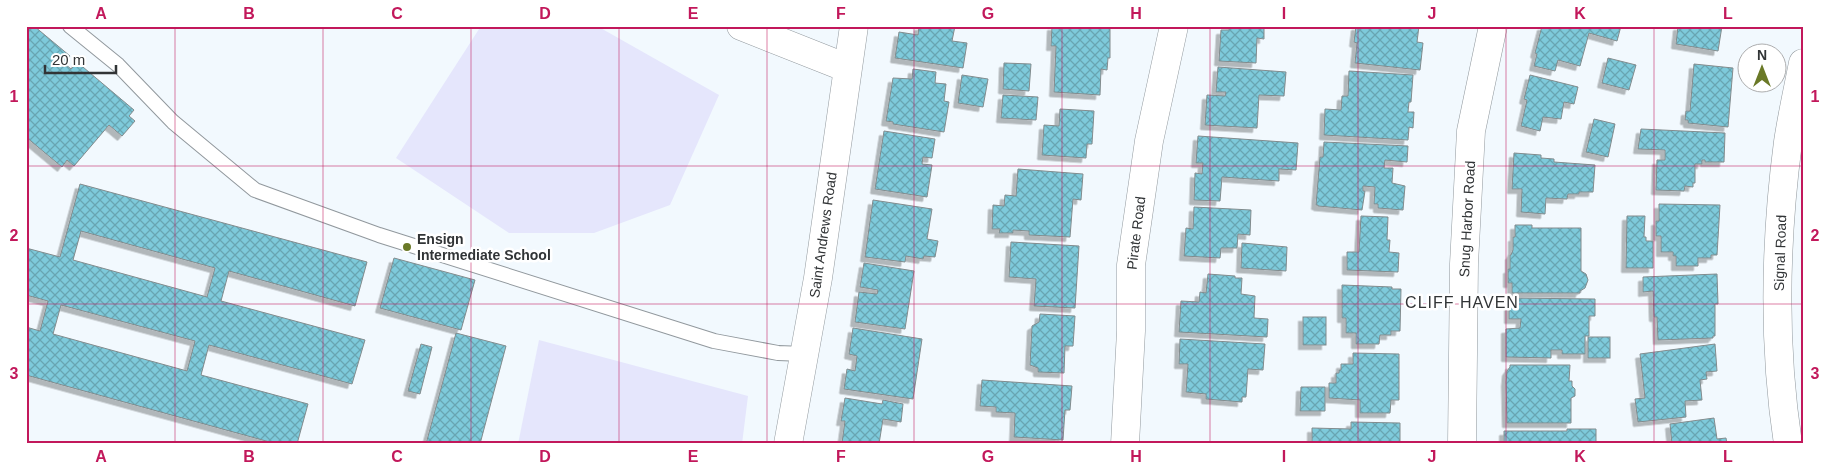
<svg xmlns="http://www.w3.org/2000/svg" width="1829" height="470" viewBox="0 0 1829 470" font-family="Arial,sans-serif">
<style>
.pitch{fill:#e5e6fc}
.building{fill:url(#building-cross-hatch);stroke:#828b8d;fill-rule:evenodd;filter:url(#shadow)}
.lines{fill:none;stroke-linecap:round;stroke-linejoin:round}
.lane-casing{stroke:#91989d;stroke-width:16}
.street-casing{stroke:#91989d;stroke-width:29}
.lane{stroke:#fff;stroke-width:14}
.street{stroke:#fff;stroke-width:28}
.grid{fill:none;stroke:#c2185b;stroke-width:1;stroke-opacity:0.55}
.poi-dot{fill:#6a7927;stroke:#fff;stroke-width:2}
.labels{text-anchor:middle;stroke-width:5;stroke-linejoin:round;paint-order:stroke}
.street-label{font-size:14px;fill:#313436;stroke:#fff}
.poi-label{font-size:14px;font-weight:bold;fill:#313436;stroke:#fff;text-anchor:start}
.quarter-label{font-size:16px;letter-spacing:1px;fill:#313436;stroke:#fff}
.neatline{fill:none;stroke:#c2185b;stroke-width:2}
.grid-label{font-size:16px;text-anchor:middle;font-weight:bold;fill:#c2185b}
</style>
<defs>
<pattern id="building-cross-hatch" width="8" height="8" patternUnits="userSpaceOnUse" patternTransform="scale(1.25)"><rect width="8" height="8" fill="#7ecadb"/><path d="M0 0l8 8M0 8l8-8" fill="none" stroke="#68a5b2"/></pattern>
<filter id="shadow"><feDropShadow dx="-4.5" dy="4.5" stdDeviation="0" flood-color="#0004"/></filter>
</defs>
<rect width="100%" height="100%" fill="#f2f9fe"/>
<g class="pitch">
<polygon points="481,26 597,26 719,95 670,205 594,233 509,233 396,158"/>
<polygon points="539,340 748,396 742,444 518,444"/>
</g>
<g class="building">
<polygon points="26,26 34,26 70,56 64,63 71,69 77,62 134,110 129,116 135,121 122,136 109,125 74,166 67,160 62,167 26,137"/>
<polygon points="919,26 955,26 952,41 967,43 963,68 895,58 899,32 918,35"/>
<polygon points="1052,26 1110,28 1110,58 1108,58 1107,70 1101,69 1100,95 1054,92 1056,46 1051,46"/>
<polygon points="1230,26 1264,26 1264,39 1257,38 1256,63 1219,61 1221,30 1229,30"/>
<polygon points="1356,26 1419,26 1417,42 1423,43 1420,70 1355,63 1357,43 1354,42"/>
<polygon points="1542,26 1621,26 1617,41 1589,33 1580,66 1558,60 1555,71 1534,66 1537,54 1535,53"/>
<polygon points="1678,26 1722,26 1718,51 1676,44"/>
<polygon points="1608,58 1636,65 1629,90 1602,83"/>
<polygon points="1004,63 1031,64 1029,91 1003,89"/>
<polygon points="1694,64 1733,68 1728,127 1688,123 1688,120 1685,120 1686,111 1690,111"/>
<polygon points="1218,67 1286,72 1284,96 1259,95 1257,128 1205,125 1207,95 1225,96 1226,92 1216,92"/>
<polygon points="913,69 936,72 935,83 946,84 944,101 949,102 944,132 893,124 893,122 886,121 893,78 912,79"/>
<polygon points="1349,71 1413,75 1411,102 1409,102 1408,112 1414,112 1413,128 1409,127 1408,140 1324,135 1325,109 1341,110 1342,96 1348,96"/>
<polygon points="962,75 988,79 983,107 958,103"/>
<polygon points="1530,75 1578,87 1574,104 1564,102 1561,119 1543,117 1540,131 1521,126 1527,100 1524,99"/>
<polygon points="1003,95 1038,97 1036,120 1001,118"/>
<polygon points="1060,109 1094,111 1092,144 1087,144 1086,158 1042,155 1044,125 1059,126"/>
<polygon points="1594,119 1615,124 1608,157 1586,152"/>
<polygon points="1641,129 1725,133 1724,162 1705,162 1705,160 1702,160 1702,164 1695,164 1695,183 1693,183 1693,187 1685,186 1684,191 1656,190 1657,160 1665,160 1665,150 1638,149"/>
<polygon points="884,131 935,139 932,158 923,157 922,164 932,165 927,197 875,189"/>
<polygon points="1198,136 1298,143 1296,170 1279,169 1279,181 1222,177 1220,201 1194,200 1195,173 1202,174 1203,163 1196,163"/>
<polygon points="1324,142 1408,146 1407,162 1385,160 1384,168 1393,168 1392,183 1405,186 1403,210 1378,208 1378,204 1374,204 1375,187 1363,186 1363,191 1365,191 1362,210 1318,206 1318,205 1316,205 1320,157 1323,157"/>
<polygon points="1514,153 1541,155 1541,158 1554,159 1554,162 1595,165 1593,192 1579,192 1579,194 1568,194 1567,199 1546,198 1545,214 1521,212 1522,189 1512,189"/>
<polygon points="1018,169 1083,174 1081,200 1073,199 1070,237 1029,235 1029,231 1013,230 1013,233 999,233 1000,229 992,229 993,205 1004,206 1005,195 1016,196"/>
<path d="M80 184 367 262 355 306 229 271 221 301 365 340 352 384 209 345 201 375 308 404 297 444H277L26 375V327L40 331 48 301 26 295V248L60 257ZM81 231 215 268 207 297 73 260ZM61 305 195 341 187 371 53 334Z"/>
<polygon points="873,200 932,209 927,239 938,241 935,257 924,256 923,259 906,256 905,262 865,257"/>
<polygon points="1659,204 1720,205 1717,255 1711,255 1711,258 1698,258 1698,266 1676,266 1676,256 1673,256 1673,252 1661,252 1661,236 1656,236 1656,221 1659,221"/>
<polygon points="1194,207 1251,210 1250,235 1238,234 1237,248 1221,248 1220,258 1184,256 1186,228 1193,229"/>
<polygon points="1361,216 1388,217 1387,240 1390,240 1389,252 1399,253 1398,272 1347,270 1347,252 1359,252"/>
<polygon points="1627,216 1645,216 1644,237 1646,237 1646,241 1653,241 1653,268 1626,268"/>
<polygon points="1515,225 1532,225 1532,228 1581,228 1581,271 1586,274 1588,280 1585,288 1580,291 1580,293 1512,293 1512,283 1508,283 1508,269 1510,269 1510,255 1511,255 1513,250 1513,237 1515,237"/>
<polygon points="1011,242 1079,246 1075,308 1034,306 1036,279 1009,277"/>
<polygon points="1242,243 1287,247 1286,271 1241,268"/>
<polygon points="394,258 475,280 461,330 380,308"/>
<polygon points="864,263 914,271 905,329 855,322 859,292 877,294 878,290 860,287"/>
<polygon points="1208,274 1235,276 1235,278 1242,278 1241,294 1255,296 1254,318 1268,319 1267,337 1179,332 1181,301 1199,302 1200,292 1206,293"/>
<polygon points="1717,274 1718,304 1715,304 1715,336 1713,336 1713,338 1658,340 1657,317 1654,317 1653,291 1643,292 1643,277"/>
<polygon points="1342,285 1392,287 1392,289 1401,289 1400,331 1391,331 1391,335 1380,335 1379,344 1356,344 1356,333 1346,333 1346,318 1342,318"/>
<polygon points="1509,298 1595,299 1595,316 1589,316 1589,336 1585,336 1585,354 1562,354 1562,350 1551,350 1551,358 1506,357 1506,329 1520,328 1521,319 1509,319"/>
<polygon points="1040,314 1075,316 1073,346 1065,346 1064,373 1038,372 1038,368 1030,365 1032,326 1039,322"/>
<rect x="1303" y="317" width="23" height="28"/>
<polygon points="853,328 922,339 913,399 844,389 847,369 855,371 857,356 849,354"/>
<polygon points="456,333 506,346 480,444 426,444"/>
<rect x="1588" y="337" width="22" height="21"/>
<polygon points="1180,339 1265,344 1263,370 1248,369 1246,397 1242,397 1242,402 1206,399 1206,394 1186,392 1188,364 1179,364"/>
<polygon points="421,344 432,347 420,394 408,391"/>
<polygon points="1715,344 1717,371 1706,372 1707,379 1700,380 1702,400 1685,401 1686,417 1638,422 1635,399 1645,398 1640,354"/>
<polygon points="1353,353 1399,354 1399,400 1391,400 1390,413 1360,413 1360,400 1329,398 1329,383 1336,383 1336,373 1339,373 1339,370 1341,370 1341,364 1353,364"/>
<polygon points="1510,365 1570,365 1569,381 1572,381 1572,386 1575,389 1575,396 1571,398 1571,423 1507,423 1506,382 1507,371 1510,367"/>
<polygon points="982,380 1072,386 1070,410 1065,410 1063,440 1014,437 1015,413 996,412 996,407 980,406"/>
<polygon points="1301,387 1325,387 1325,411 1300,411"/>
<polygon points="845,398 882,404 883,400 903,404 901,422 883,419 879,444 839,444 842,443 845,421 841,421"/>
<polygon points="1714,418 1717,439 1726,438 1727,444 1672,444 1670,424"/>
<polygon points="1351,422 1400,423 1400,444 1312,444 1312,428 1351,429"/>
<polygon points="1567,429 1596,429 1596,444 1504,444 1504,431 1567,431"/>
</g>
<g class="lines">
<defs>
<polyline id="lane" points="70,26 118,65 173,122 255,190 379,235 714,341 778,353 804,354"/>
<g id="street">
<polyline points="741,26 847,68"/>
<polyline points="788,444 818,278 854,26"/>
<polyline points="1125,444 1131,331 1131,265 1149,141 1174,26"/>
<polyline points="1462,444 1464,264 1471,131 1493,26"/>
<path d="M1788 444C1773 345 1775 241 1788 142 1792 115 1798 89 1803 63"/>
</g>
</defs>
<use href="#lane" class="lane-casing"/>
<use href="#street" class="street-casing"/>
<use href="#lane" class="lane"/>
<use href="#street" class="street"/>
</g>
<path class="grid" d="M175 26V444M323 26V444M471 26V444M619 26V444M767 26V444M914 26V444M1062 26V444M1210 26V444M1358 26V444M1506 26V444M1654 26V444M26 166H1803M26 304H1803"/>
<circle class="poi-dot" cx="407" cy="247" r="5"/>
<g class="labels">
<g class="street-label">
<text transform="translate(1467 219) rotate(-87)" y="5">Snug Harbor Road</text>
<text transform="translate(1136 233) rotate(-83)" y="5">Pirate Road</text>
<text transform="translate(823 235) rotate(-82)" y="5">Saint Andrews Road</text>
<text transform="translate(1780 253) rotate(-88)" y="5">Signal Road</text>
</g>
<g class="poi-label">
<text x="417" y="244">Ensign<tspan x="417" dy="16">Intermediate School</tspan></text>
</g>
<g class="quarter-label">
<text x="1462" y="308">CLIFF HAVEN</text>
</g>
</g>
<rect width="1829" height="470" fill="none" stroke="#ffffff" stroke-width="55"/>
<g transform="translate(1762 68)"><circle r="24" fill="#ffffff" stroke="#adaeaf"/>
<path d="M0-4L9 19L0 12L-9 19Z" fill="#6a7927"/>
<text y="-8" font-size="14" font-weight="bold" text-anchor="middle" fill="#313436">N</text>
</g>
<path d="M45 65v8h71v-8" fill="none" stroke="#313436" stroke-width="2.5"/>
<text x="52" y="65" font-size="15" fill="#313436" stroke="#ffffff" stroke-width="4" paint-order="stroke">20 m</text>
<rect x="28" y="28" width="1774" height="414" class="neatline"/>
<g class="grid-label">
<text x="101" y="19">A</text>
<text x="249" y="19">B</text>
<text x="397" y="19">C</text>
<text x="545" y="19">D</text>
<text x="693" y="19">E</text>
<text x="841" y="19">F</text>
<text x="988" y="19">G</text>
<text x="1136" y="19">H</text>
<text x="1284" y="19">I</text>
<text x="1432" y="19">J</text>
<text x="1580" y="19">K</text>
<text x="1728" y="19">L</text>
<text x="14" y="102">1</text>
<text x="1815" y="102">1</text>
<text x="14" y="241">2</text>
<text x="1815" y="241">2</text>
<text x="14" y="379">3</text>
<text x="1815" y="379">3</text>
<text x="101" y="462">A</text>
<text x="249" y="462">B</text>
<text x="397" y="462">C</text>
<text x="545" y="462">D</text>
<text x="693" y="462">E</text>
<text x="841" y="462">F</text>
<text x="988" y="462">G</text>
<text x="1136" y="462">H</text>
<text x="1284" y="462">I</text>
<text x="1432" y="462">J</text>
<text x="1580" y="462">K</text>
<text x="1728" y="462">L</text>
</g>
</svg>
